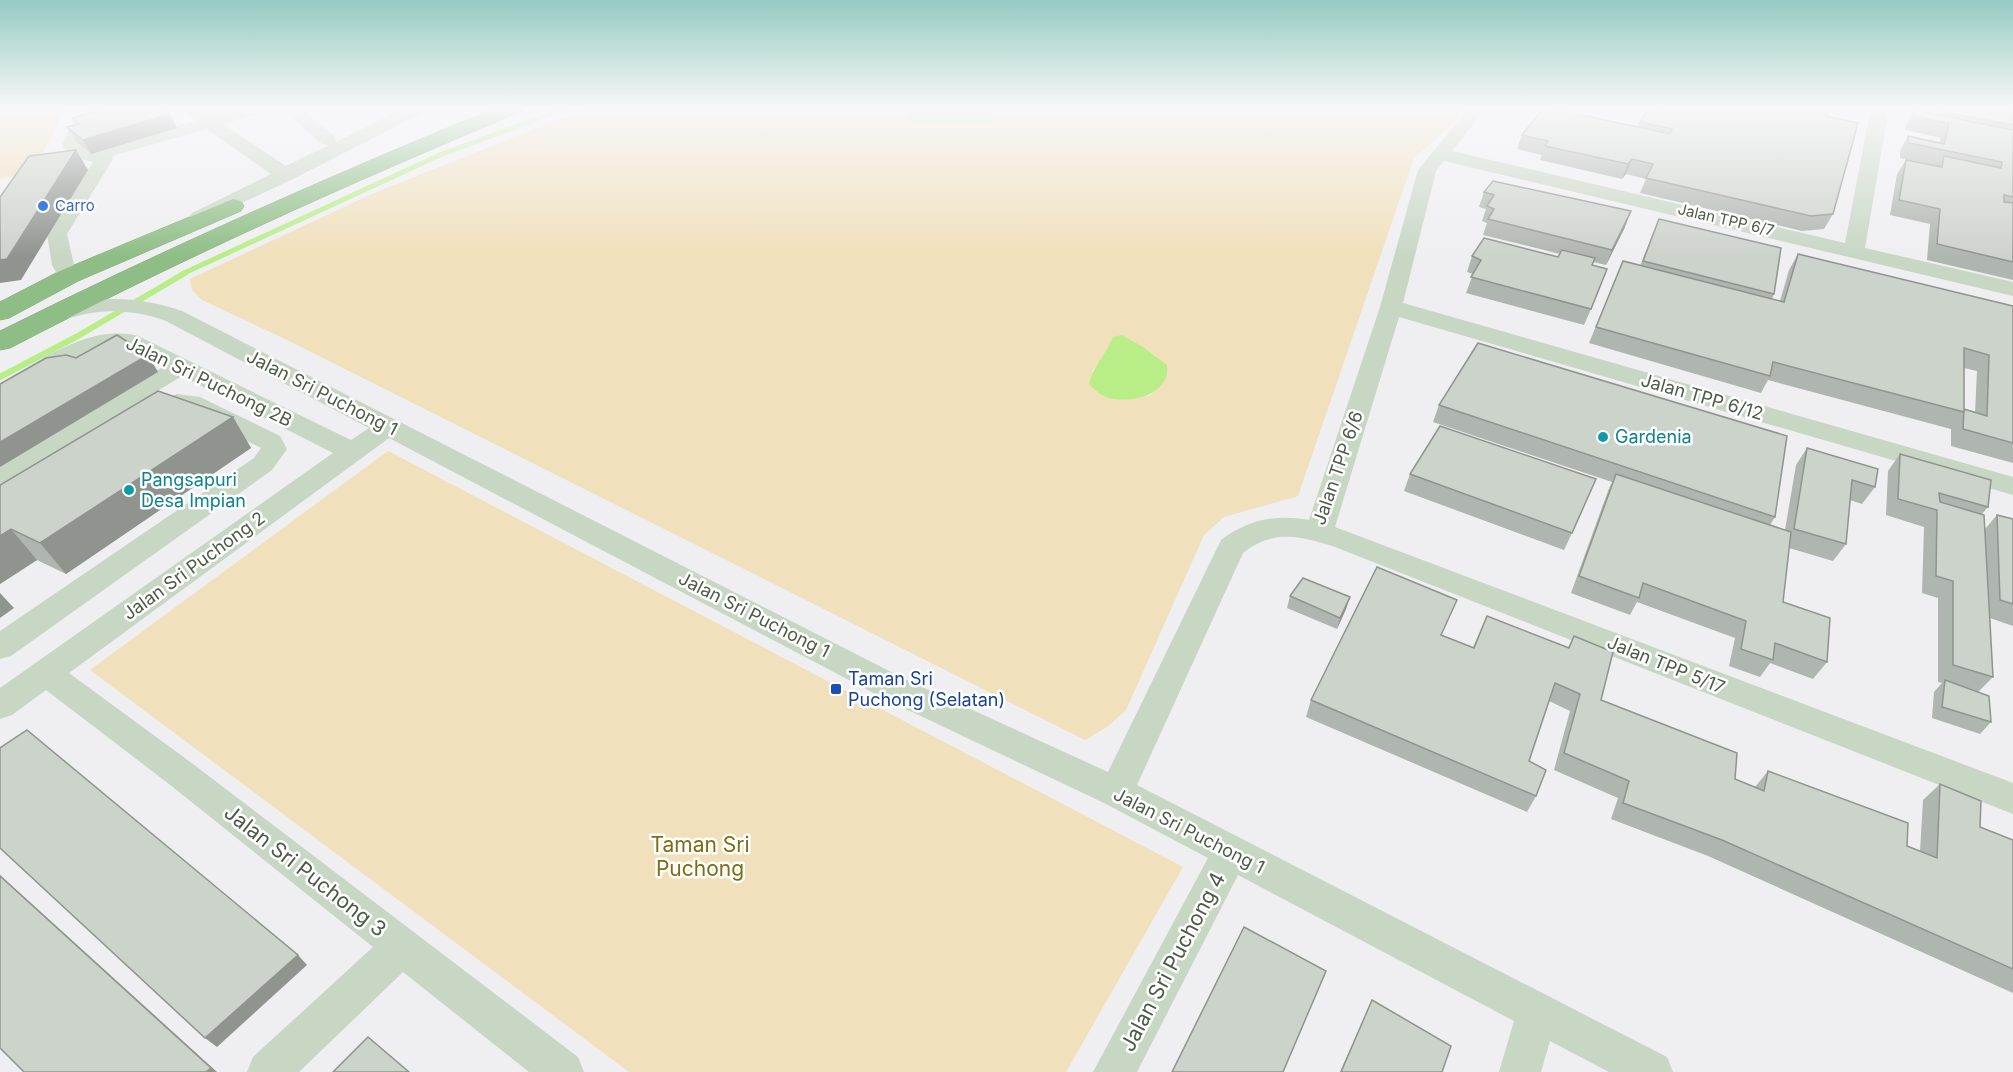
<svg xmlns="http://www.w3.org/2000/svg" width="2013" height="1072" viewBox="0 0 2013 1072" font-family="Inter,sans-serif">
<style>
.green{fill:#f0e0bb;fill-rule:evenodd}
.water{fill:#b8ed88}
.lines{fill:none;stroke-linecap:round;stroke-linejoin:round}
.stream-far1{stroke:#b8ed88;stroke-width:5}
.stream{stroke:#b8ed88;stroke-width:6}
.highway-casing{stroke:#79aa70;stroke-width:1}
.minor{fill:#c8d6c4;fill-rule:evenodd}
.highway{fill:#8ebe85;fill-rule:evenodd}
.wall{fill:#afb5af;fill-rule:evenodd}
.shaded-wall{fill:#8f948e}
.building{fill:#ccd3cb;stroke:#8f948e;stroke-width:1.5}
.shop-dot{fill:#3f7fe0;stroke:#fff;stroke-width:2}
.culture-dot{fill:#0f9aa8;stroke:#fff;stroke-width:2}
.transit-dot{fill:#1a4fb4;stroke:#fff;stroke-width:2}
.labels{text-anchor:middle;stroke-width:5;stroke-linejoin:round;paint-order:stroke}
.far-shop-label{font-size:15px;fill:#366cbe;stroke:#fff;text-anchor:start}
.far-street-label{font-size:15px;fill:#4b5c46;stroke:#fff}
.street-label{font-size:18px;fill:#4b5c46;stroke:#fff}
.culture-label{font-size:18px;fill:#0d838f;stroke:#fff;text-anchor:start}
.transit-label{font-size:18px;fill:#164399;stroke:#fff;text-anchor:start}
.near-park-label{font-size:21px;fill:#7f6c15;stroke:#fff}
.near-street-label{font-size:21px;fill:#4b5c46;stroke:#fff}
</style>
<rect width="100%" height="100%" fill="#efeef1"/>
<g class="green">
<polygon points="0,107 67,107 31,174 0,178"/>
<path d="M590 107H909V122L997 121 981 107H1468L1456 122 1414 158 1298 496 1224 517 1204 535 1126 710 1107 727 1085 740 285 339 202 300 192 290 190 279 374 193ZM1122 335 1156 356 1151 395 1122 400 1092 371Z"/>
<polygon points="388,451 1183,867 1066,1072 629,1072 90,670"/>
</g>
<g class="water">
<polygon points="909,107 981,107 998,121 984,123 909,122"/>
<path d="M1122 335 1143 347 1167 365C1171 394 1132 404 1109 398 1101 396 1095 390 1089 384 1093 366 1106 355 1113 337Z"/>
</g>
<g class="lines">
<polyline class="stream-far1" points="182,274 442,154 569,107"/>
<polyline class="stream" points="0,377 76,337 185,273"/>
<defs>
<g id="highway">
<path d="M498 107H526L523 111C349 183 177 261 10 348L0 350V331C163 250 329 176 498 107Z"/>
<polygon points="233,199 241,201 244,206 241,211 78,281 9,318 0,320 0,302 60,271"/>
</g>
</defs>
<use href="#highway" class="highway-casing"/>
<g class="minor">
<polygon points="79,107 96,107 91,114 80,144 84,148 93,150 196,121 179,107 199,107 212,116 243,107 271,107 269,111 223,124 286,166 329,145 322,144 280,107 299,107 334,136 336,142 406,107 428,107 426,111 293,179 199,223 192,221 189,217 192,213 271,174 207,129 112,156 113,159 67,234 74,265 80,276 77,281 69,283 61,281 52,265 47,234 93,162 70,156 62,145"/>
<path d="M1470 107H1487L1452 151 1845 243 1871 107H1889L1865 248 2013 282V296L1444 161 1436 171 1403 303 2013 477V495L1399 317 1335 527 2013 783V814L1335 547C1300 536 1273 529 1243 553L1137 785 1667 1057 1673 1072H1609L1550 1041 1541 1072H1499L1514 1021 1238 875 1137 1072H1093L1208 858 1104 803 885 699 389 438 69 673 193 764 578 1057 584 1072H529L403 972 299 1072H247L253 1057 373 947 169 784 46 690 12 715 0 719V688L333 453 182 376 10 481 0 484V463L163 367C142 356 122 341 98 349L9 398 0 400V383C43 360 88 324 138 336L351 440 369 428 166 321C141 312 117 309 91 313 77 315 63 322 49 319L46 314 49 309C99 296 133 295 182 311L909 681 1108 772 1221 540C1247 520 1276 514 1309 520L1380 307 1418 170Z"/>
<polygon points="177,394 200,397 280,436 287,449 272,470 11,656 0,659 0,631 254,458 261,448 187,410 152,422 143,420 139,414 143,408"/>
</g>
<use href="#highway" class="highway"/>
</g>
<g class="wall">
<polygon points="93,107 160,107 170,114 177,128 91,154 76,141 67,127 76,124 72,118 97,111"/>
<polygon points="1939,107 2013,107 2013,280 1927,260 1930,224 1890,215 1897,174 1906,160 1938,166 1900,158 1900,151 1908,136 1939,143 1941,138 1905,130 1906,124 1914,110 1937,115"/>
<polygon points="1661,111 1826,116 1833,214 1824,229 1802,231 1640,193 1646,179 1626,174 1622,179 1540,160 1542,155 1517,149 1522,135 1638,127 1640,122"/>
<polygon points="1484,192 1625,227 1606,265 1593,262 1592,265 1591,309 1584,325 1466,293 1473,274 1467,272 1472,256 1558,257 1560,254 1483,235 1487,223 1482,221 1486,209 1479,207"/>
<path d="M1659 219 1774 294 1772 299 1780 301 1789 270 1798 254 2013 306V463L1951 446V429L1768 380 1761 393 1589 343 1623 261 1640 266ZM1964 368 1977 371 1975 413 1964 410Z"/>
<polygon points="1439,405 1775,517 1770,525 1785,530 1796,465 1807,448 1875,487 1862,504 1850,500 1846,544 1833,561 1789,548 1783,602 1827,662 1813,679 1770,663 1760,677 1729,666 1735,638 1637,602 1630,615 1571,593 1608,491 1612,482 1433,422"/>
<polygon points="233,417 251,448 66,574 37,560 0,584 0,485"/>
<polygon points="1900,454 1988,507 1981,515 1985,529 1997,515 2013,519 2013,626 1990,618 1993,677 1978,692 1991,722 1980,734 1932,718 1934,692 1942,683 1938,682 1938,598 1922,593 1924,527 1886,515 1888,471"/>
<polygon points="1410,474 1572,533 1564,550 1404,491"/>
<polygon points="1290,596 1350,597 1346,609 1337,629 1287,608"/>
<polygon points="1487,616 1568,647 1574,636 1601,700 1735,779 1755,787 1768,771 1907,846 1920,852 1923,800 1940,784 1980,827 2013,840 2013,993 1708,856 1611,819 1618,798 1554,770 1570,711 1549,701 1529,761 1536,796 1527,812 1306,717 1311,700 1473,647"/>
<polygon points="1372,1000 1442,1072 1340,1072"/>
</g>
<g class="shaded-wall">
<polygon points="170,114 177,128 91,154 83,140"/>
<polygon points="76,150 88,170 21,280 0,283 0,260"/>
<polygon points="1632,159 1626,174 1622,179 1628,164"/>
<polygon points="1631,211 1625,227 1606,265 1612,250"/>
<polygon points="148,355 158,372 0,467 0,442"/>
<polygon points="233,417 251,448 66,574 40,543"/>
<polygon points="11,529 37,560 0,584 0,536"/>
<polygon points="0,593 14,608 0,618"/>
<polygon points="1350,597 1346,609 1337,629 1340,618"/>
<polygon points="0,875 217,1072 206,1072 0,876"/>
<polygon points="298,955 307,965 217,1047 205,1038"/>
</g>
<g class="building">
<polygon points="102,107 160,107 170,114 83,140 67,127 79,124 72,118 104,109"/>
<polygon points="1544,107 1670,134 1672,129 1640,122 1648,108 1661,111 1664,107 1829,107 1826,116 1858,123 1833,214 1811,216 1646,178 1653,164 1632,159 1628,164 1545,146 1548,141 1522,135"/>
<polygon points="1944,107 2013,107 2013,125 1943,112"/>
<polygon points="1914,110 2013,130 2013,197 2004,195 2004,202 2013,203 2013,262 1937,244 1940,209 1899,200 1906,160 1942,167 1944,156 2001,168 2002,162 1909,143 1908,136 1944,144 1949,123 1913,116"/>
<polygon points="76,150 7,259 0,260 0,197 29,156"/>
<polygon points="1493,181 1631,211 1612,250 1488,219 1494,209 1487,206 1494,195 1484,192"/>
<polygon points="1659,219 1781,248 1774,294 1643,261"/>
<polygon points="1484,238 1558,257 1562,250 1595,258 1592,265 1607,269 1591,309 1471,277 1481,260 1472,256"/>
<polygon points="1798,254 2013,306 2013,443 1963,429 1964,409 1987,416 1989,355 1964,348 1964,412 1773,362 1770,376 1596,327 1623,261 1784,302"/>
<polygon points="117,335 148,355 0,442 0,384 46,358 66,355 76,358"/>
<polygon points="1478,343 1787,436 1775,517 1439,405"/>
<polygon points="158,391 233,417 40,543 11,529 0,536 0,485"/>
<polygon points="1440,426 1596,479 1572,533 1410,474"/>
<polygon points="1807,448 1878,469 1875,487 1852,480 1846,544 1794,529"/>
<polygon points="1900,454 1991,480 1988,507 1939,493 1940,502 1984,515 1993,677 1953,665 1953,581 1936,576 1937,510 1898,499"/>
<polygon points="1616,474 1791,532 1783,602 1830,618 1827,662 1775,643 1773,660 1741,649 1746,621 1643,583 1639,598 1579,576"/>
<polygon points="1997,515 2013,519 2013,604 2000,600"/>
<polygon points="1377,567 1457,600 1441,635 1474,648 1487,616 1569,648 1574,636 1613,652 1601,700 1737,753 1735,779 1764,791 1768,771 1908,823 1907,846 1937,858 1940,784 1981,801 1980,827 2013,840 2013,969 1722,840 1623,803 1629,781 1564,753 1580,694 1555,683 1529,761 1546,770 1536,796 1311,700"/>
<polygon points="1303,578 1350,597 1340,618 1290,596"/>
<polygon points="1945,680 1989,696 1991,722 1942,707"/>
<polygon points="27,730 298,955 205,1038 0,848 0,748"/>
<polygon points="0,876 211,1068 206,1072 24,1072 0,1048"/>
<polygon points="1244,927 1326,971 1283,1072 1172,1072"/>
<polygon points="1372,1000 1451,1046 1442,1072 1341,1072"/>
<polygon points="368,1037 409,1072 333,1072"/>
</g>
<linearGradient id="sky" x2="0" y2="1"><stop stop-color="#95cbc2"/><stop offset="0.42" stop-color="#f8f7f9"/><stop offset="1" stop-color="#f8f7f9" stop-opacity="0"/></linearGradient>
<rect width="2013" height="257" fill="url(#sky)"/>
<circle class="shop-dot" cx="43" cy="206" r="6"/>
<g class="culture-dot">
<circle cx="1603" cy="437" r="6"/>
<circle cx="129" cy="490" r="6"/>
</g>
<rect class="transit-dot" x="830" y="683" width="12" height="12" rx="3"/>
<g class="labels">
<g class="far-shop-label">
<text x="55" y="211">Carro</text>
</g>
<g class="far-street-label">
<text transform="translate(1726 220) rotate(13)" y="5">Jalan TPP 6/7</text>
</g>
<g class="street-label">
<text transform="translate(209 382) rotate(26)" y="6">Jalan Sri Puchong 2B</text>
<text transform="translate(322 393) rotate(27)" y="6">Jalan Sri Puchong 1</text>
<text transform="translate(1702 397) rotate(16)" y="6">Jalan TPP 6/12</text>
<text transform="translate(1338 468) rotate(-71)" y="6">Jalan TPP 6/6</text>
<text transform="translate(194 566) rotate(-36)" y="6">Jalan Sri Puchong 2</text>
<text transform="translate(754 615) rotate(27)" y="6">Jalan Sri Puchong 1</text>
<text transform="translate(1666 665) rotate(22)" y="6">Jalan TPP 5/17</text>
<text transform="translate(1189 831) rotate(27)" y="6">Jalan Sri Puchong 1</text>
</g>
<g class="culture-label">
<text x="1615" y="443">Gardenia</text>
<text x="141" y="486">Pangsapuri<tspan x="141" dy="21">Desa Impian</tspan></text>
</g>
<g class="transit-label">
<text x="848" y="685">Taman Sri<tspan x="848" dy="21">Puchong (Selatan)</tspan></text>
</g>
<g class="near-park-label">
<text x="700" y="852">Taman Sri<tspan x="700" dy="24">Puchong</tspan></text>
</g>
<g class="near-street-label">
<text transform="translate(305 871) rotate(38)" y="7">Jalan Sri Puchong 3</text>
<text transform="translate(1173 962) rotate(-62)" y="7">Jalan Sri Puchong 4</text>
</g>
</g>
</svg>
